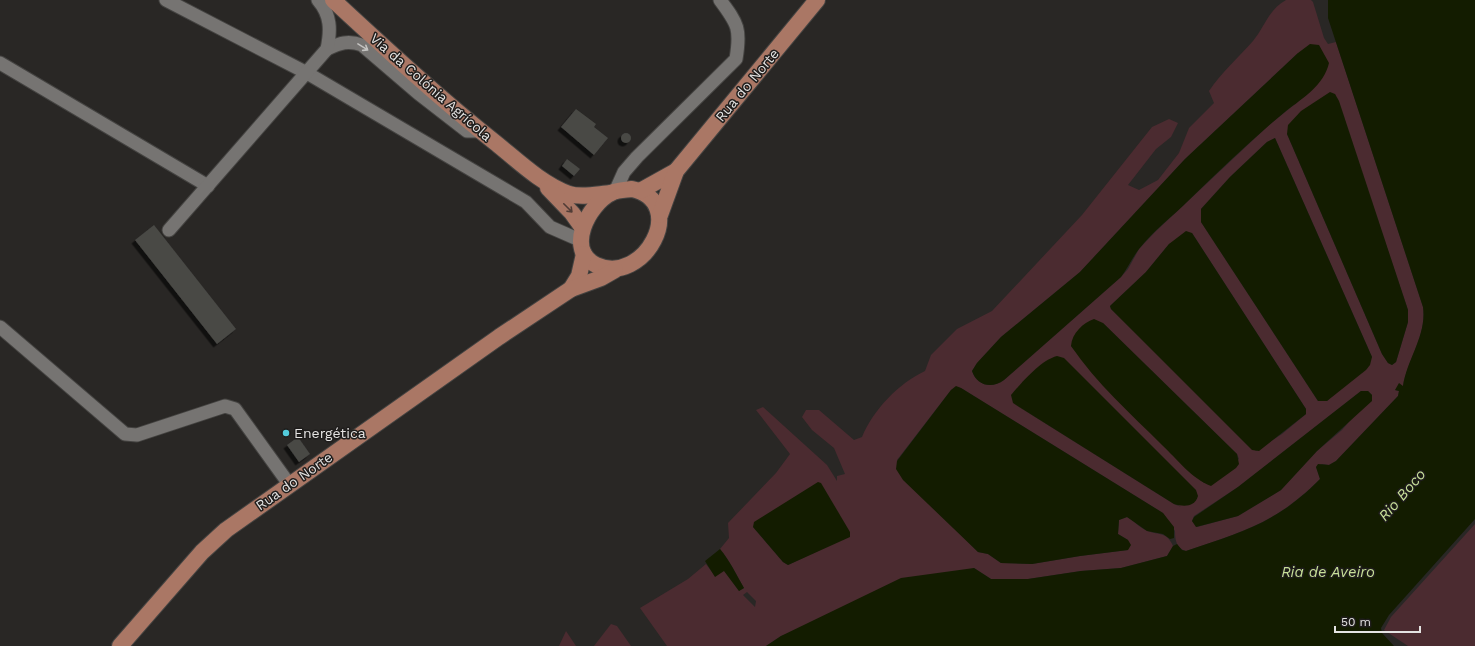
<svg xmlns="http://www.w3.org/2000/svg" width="1475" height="646" viewBox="0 0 1475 646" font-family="'Work Sans',sans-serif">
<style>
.green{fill:#4b2b30;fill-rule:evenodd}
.water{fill:#131c00}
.building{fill:#484845;filter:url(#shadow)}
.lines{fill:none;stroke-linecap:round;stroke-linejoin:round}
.minor-casing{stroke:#444341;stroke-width:15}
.major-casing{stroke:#444341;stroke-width:18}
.minor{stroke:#767472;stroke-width:13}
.major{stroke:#aa7765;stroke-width:16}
.oneway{stroke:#c3c2c0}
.oneway2{stroke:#503c36}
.poi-dot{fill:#53cbdb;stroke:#1f1d1c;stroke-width:1.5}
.labels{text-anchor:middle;stroke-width:3;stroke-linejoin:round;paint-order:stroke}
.street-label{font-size:14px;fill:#e4e3e2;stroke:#1f1d1c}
.poi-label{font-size:14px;fill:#e4e3e2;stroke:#1f1d1c;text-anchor:start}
.water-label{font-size:15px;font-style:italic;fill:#c7df98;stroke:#1f1d1c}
</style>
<defs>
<filter id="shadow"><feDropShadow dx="-3.5" dy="3.5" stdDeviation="0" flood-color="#0009"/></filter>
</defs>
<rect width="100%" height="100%" fill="#292725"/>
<g class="green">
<path d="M1286 0H1311L1313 2 1324 38 1328 44 1336 42 1423 307C1427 335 1407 360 1403 387L1395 390 1399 391 1398 396 1336 461 1329 465 1322 464 1316 467 1320 479C1276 523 1243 532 1186 551 1176 548 1175 540 1175 531L1163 513 961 388 956 387 951 390 897 460 944 517 978 552 988 554 1001 563 1032 564 1080 556 1128 550V540L1118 534 1119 520 1127 517C1133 520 1137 525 1142 528 1155 537 1166 529 1173 546L1167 556 1121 568 1081 571 1028 579H991L974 568 781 636 766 646H667L640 608 688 579 706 564 715 576 724 570 739 591 744 588C736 574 730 561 720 549L729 538 728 523 776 473 790 454 756 410 763 407 827 465 837 481V476L845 474 834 448 812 430 802 417 806 410H819L854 440 862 437C873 410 899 383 925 371L931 355 957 329 992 311 1082 215 1152 127 1169 119 1178 123 1171 137 1156 149 1128 185 1139 190 1158 180 1179 153 1189 128 1214 103 1209 91C1222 72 1238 58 1253 41 1265 27 1268 10 1286 0ZM1298 53 1310 92 1269 125 1155 232 1139 249 1128 269 1121 277 1004 380C992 389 977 386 972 371L977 363 1001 337 1080 272 1185 159ZM1335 94 1408 310V322L1396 362 1392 365 1388 363 1382 354 1287 134ZM1275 138 1372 357 1327 401H1318L1201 222V209L1230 177 1267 142ZM1192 233 1306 409V414L1282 434 1256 451 1111 309 1110 306 1146 272 1169 244ZM1103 323 1237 454 1239 459 1204 483 1187 469 1103 385 1071 346ZM1361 391H1368L1372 395 1342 430 1317 451 1281 490 1238 516 1197 527 1192 521 1194 516 1238 487ZM1013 403 1181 507 1174 504ZM753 527 818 551 788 565 783 562ZM747 592 756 601 755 607 743 595Z"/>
<polygon points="1475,524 1475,646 1408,646 1384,630 1391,617"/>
<polygon points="611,624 617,626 631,646 594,646"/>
<polygon points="566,631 576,646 559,646"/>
</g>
<g class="water">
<path d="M1328 0H1475V519L1389 615 1381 628 1382 633 1394 646H766L781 636 901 578 974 568 991 579H1028L1081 571 1121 568 1167 556 1173 546 1177 544 1182 550 1186 551C1242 532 1277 523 1320 479L1316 467 1318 464 1329 465 1336 461 1398 396 1399 391 1395 390 1399 383 1403 386C1407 359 1427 335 1423 307L1328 18Z"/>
<path d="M1310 44 1319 45 1329 63C1324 85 1303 98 1286 111 1252 139 1220 170 1189 200 1173 216 1153 231 1139 249 1132 258 1128 268 1121 277L1004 380C992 389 977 386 972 371L977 363 1001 337 1080 272 1185 159 1298 53Z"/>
<polygon points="1330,92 1335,94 1339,101 1408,310 1408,322 1396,362 1392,365 1388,363 1382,354 1287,134 1288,125 1301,111"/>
<polygon points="1275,138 1372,357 1370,365 1366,370 1327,401 1318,401 1201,222 1201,209 1230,177 1267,142"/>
<polygon points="1186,231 1192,233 1306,409 1306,414 1259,451 1252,450 1111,309 1110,306 1146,272 1169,244"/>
<path d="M1094 319 1103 323 1237 454 1239 464 1236 468 1211 486C1192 479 1177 459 1162 445 1131 414 1096 383 1071 346 1072 333 1083 323 1094 319Z"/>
<path d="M1057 356 1064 358 1196 490 1198 496C1195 507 1184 507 1174 504L1013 403 1011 395C1022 382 1041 360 1057 356Z"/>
<polygon points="956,386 961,388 1163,513 1174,527 1174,538 1170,539 1163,534 1147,531 1127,517 1119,520 1118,534 1128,540 1131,545 1128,550 1080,556 1032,564 1001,563 988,554 978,552 903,480 896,469 897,461 951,390"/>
<polygon points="1361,391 1368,391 1372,395 1372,401 1317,451 1281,490 1238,516 1196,527 1192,521 1194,517 1238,487"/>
<polygon points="818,482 821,483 850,532 850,537 788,565 783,562 753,527 754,522"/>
<path d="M720 549C730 561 736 574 744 588L739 591 724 571 715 577 705 561Z"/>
</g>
<g class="building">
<polygon points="576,109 596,124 594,127 608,138 594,155 561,127"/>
<circle cx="626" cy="138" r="5"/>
<polygon points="567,159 580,169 574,176 562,166"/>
<polygon points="154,225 236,329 217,344 135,240"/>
<polygon points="298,437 310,454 299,462 287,445"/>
</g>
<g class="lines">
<defs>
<g id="minor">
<polyline points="166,0 307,73 526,202 550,227 582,241"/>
<path d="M327 49C340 43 348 40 362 45L418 93 467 131H480"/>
<polyline points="0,63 208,186"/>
<path d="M615 192 624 172 637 157 736 59C741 29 738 24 720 0"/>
<path d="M169 230 327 49C331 30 331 15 318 0"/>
<polyline points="0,327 125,434 137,435 225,406 235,409 289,484"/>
</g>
<g id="major">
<path d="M333 0C386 49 440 99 497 144 519 162 542 184 569 194 582 198 598 194 611 193"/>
<polyline points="548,188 572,213 582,227"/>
<path d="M632 189C690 202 644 287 596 265 565 250 588 205 611 193 617 190 625 190 632 189Z"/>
<polyline points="640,191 676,171"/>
<polyline points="660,215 676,171 817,0"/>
<polyline points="571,289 579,276 584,254"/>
<polyline points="120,646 202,552 226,530 499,337 571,289 601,278 615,270"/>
</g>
</defs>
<use href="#minor" class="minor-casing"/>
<use href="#major" class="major-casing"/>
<use href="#minor" class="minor"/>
<use href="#major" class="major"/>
</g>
<defs><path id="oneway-shaft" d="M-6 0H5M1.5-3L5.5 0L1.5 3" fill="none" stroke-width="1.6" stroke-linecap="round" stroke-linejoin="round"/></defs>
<use class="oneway" href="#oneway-shaft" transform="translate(363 47) rotate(32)"/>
<use class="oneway2" href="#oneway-shaft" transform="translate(568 208) rotate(45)"/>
<circle class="poi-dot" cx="286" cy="433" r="4"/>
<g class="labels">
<g class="street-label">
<text transform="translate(747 85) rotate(-50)" y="5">Rua do Norte</text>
<text transform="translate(431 87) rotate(41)" y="5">Via da Colónia Agrícola</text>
<text transform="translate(294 481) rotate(-35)" y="5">Rua do Norte</text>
</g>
<g class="poi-label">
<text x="294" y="438">Energética</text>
</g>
<g class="water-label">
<text transform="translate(1402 495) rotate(-49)" y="5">Rio Boco</text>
<text x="1328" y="577">Ria de Aveiro</text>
</g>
</g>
<path d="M1335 626v6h85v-6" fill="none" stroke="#e4e3e2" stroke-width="2"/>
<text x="1341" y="626" font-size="12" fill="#e4e3e2" stroke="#1f1d1c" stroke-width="3" paint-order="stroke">50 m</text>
</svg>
